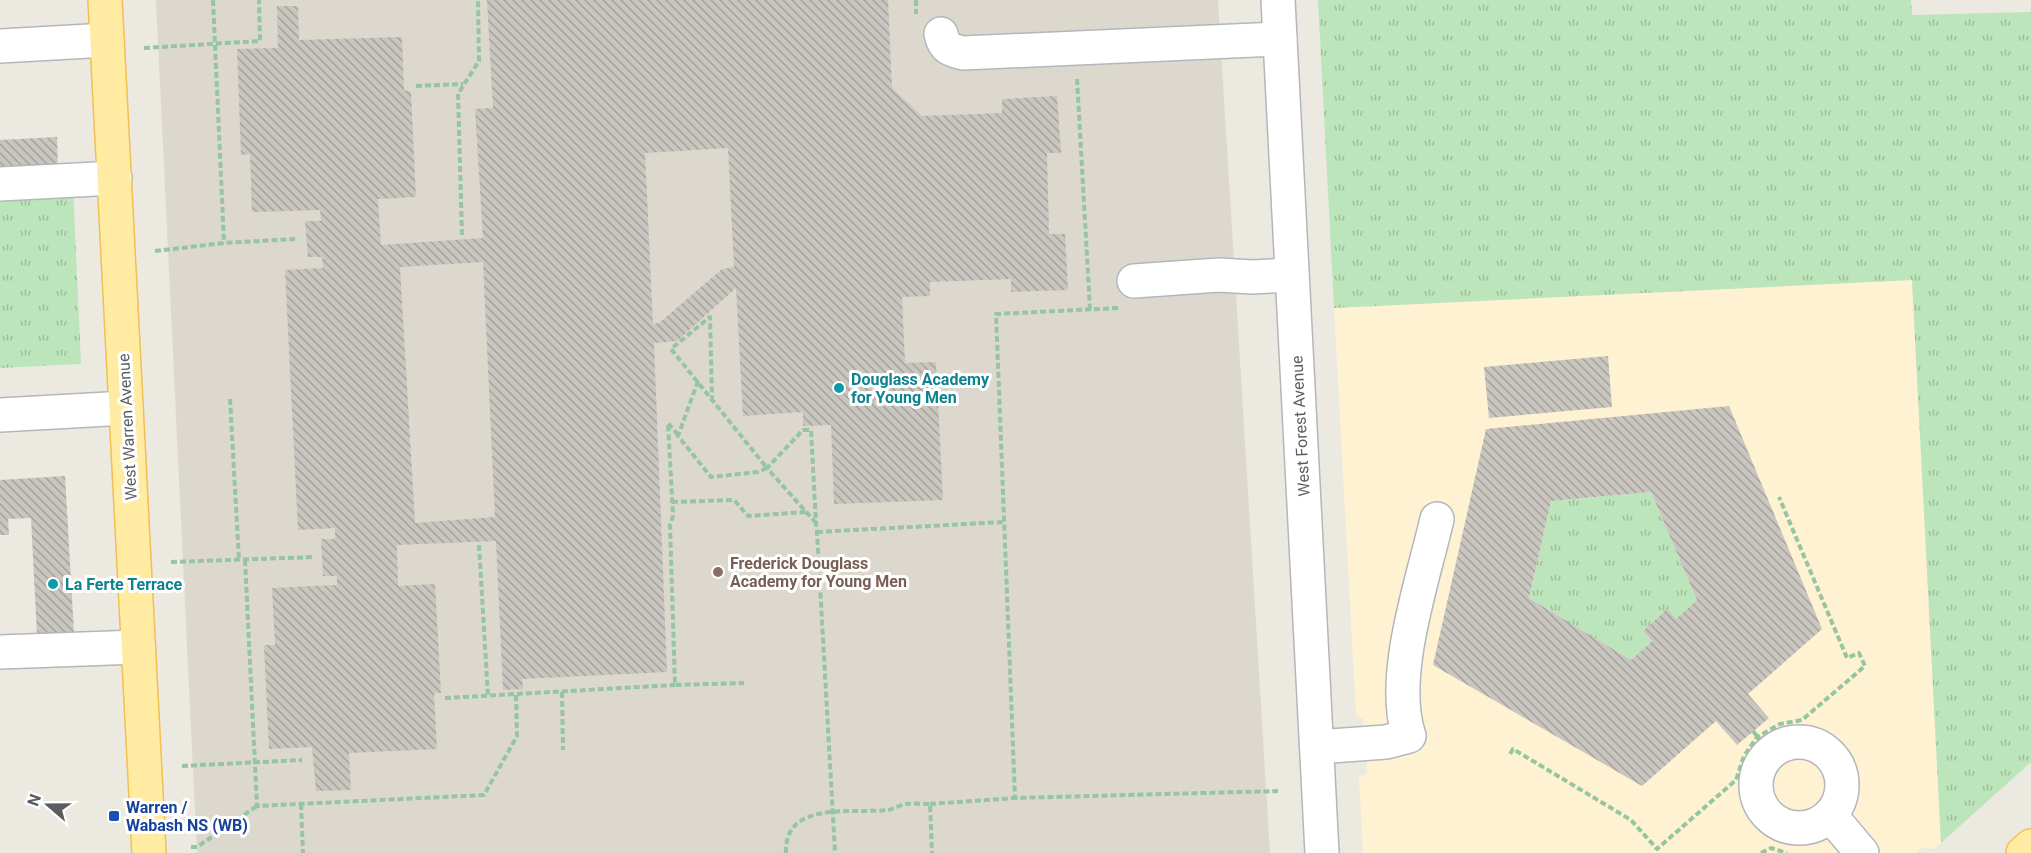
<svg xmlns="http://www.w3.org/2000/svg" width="2031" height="853" viewBox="0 0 2031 853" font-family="Roboto,sans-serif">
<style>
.commercial{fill:#fef2d3}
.education{fill:#dcd8ce}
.grass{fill:url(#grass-tufts)}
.building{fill:url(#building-back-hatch);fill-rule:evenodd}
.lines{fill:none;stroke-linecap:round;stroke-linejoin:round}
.minor-casing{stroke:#b3b7bb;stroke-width:36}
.major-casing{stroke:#f2bf53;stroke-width:36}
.path{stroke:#95c5a1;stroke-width:4;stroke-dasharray:6 3;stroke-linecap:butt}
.minor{stroke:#fff;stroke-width:33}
.major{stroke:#ffeca2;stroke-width:33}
.culture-dot{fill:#0f9aa8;stroke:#fff;stroke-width:2}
.education-dot{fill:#8d6e63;stroke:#fff;stroke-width:2}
.transit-dot{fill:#1a4fb4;stroke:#fff;stroke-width:2}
.labels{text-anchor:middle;stroke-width:6;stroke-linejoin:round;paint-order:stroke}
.culture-label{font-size:16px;font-weight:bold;fill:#0d838f;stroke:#fff;text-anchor:start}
.street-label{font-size:16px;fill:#595d61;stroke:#fff}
.education-label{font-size:16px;font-weight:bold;fill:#785e54;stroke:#fff;text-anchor:start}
.transit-label{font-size:16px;font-weight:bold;fill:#164399;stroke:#fff;text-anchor:start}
</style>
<defs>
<pattern id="grass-tufts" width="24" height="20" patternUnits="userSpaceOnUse" patternTransform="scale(1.5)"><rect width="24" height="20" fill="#bde5bb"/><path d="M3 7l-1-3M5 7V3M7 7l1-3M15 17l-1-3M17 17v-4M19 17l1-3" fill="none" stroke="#9dbd9b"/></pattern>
<pattern id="building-back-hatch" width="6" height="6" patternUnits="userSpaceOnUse" patternTransform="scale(1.5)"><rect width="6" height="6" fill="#c9c5bf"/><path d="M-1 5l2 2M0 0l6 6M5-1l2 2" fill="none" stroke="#a6a39f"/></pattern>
</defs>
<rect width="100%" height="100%" fill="#ece9e0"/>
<polygon class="commercial" points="1912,280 1941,843 1933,849 1921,848 1916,853 1363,853 1359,778 1367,773 1363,719 1356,715 1334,308"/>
<polygon class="education" points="156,0 1218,0 1270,853 197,853"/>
<g class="grass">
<polygon points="1318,0 1911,0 1912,15 2031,12 2031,762 1941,843 1912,280 1334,308"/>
<polygon points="73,188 81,364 0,368 0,191"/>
<polygon points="1651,492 1697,600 1676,619 1666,610 1643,631 1652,641 1631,660 1529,598 1551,501"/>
</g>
<g class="building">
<path d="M487 0H888L892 88 922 116 1002 113V99L1057 96 1061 153H1047L1049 234H1065L1068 290 1011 292V279L930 282V296L902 297 905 363 936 362 943 500 834 504 831 425 803 426V412L743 416 736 288 677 341 654 343 667 672 522 679 523 689 503 690 496 541 397 545 398 586 435 584 441 693H434L437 749 349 753 351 790 316 791 312 747 269 749 264 645H275L272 588 337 585V576H323L321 539H335V528L298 530 285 270 323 268 322 257H308L305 221H321L320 210 252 212 250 154 241 155 237 49 278 48 277 6H298L299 40 402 37 404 90 411 92 416 197 378 199 381 245 483 238 475 109 493 108ZM728 148 734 267 722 269 659 323 653 324 645 153ZM483 262 495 517 415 523 400 267Z"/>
<polygon points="57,137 58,169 0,172 0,140"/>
<polygon points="1608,356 1612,407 1489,418 1484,367"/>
<path d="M1729 406 1822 629 1748 694 1769 718 1737 745 1716 721 1642 786 1433 665 1486 429ZM1651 492 1697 600 1676 619 1667 609 1643 631 1652 641 1631 660 1529 598 1551 501Z"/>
<polygon points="65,476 74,633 37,635 31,518 8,519 9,535 0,535 0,480"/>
</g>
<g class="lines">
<defs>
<g id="minor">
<polyline points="1278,0 1322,853"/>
<path d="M941 34C944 48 950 50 963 53L1280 39"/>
<polyline points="0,46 107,40"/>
<polyline points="0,184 115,178"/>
<polyline points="1134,281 1219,275 1252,277 1292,275"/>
<polyline points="0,415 126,408"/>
<polyline points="0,652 138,647"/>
<circle cx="1799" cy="785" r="43"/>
<path d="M1317 747 1386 742 1409 736C1389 677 1423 580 1437 519"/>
<polyline points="1830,815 1862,853"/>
</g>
<g id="major">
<polyline points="105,0 149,853"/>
<polyline points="2023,853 2031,846"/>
</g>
</defs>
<use href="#minor" class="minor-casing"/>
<use href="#major" class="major-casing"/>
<g class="path">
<polyline points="213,0 224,243"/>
<polyline points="916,0 916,14"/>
<polyline points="144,48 260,41 259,0"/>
<polyline points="1077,79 1090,309"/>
<polyline points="416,86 463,84"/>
<polyline points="462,235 458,94 479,61 478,0"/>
<polyline points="155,251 224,243 295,239"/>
<polyline points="1118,308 996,314 1015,798 1278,791"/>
<polyline points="698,381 678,436 711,477 758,472 767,468 671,349 710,317 712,398"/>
<polyline points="230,399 239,560"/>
<polyline points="678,435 668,423 673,516 670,525 675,685 744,683"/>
<polyline points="672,502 734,500 748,516 807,512"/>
<polyline points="816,523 767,468 803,430 811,430 816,523 817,532 835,853"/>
<polyline points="817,532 1004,522"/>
<polyline points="479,545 488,696"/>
<polyline points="245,560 257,806 484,795 517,736 516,694"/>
<polyline points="171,562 315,557"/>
<polyline points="562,692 563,750"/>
<polyline points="445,698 675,685"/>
<polyline points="1753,731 1761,741"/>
<polyline points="1510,754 1513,749 1631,820 1657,849 1736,780 1744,756 1757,737 1780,724 1802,720 1865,666 1859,653 1847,658 1779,497"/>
<polyline points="182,766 302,760"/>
<polyline points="301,804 303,853"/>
<polyline points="930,804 1015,798"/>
<polyline points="191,847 197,847 257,806"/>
<path d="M786 853C784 800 852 814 888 810 894 809 900 805 906 804 913 803 922 804 930 804L932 853"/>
<polyline points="1761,853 1771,848 1787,853"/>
</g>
<use href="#minor" class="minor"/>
<use href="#major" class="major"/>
</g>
<g class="culture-dot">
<circle cx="839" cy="388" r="6"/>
<circle cx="53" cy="584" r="6"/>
</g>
<circle class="education-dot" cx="718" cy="572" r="6"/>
<rect class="transit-dot" x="108" y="810" width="12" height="12" rx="3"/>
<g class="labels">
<g class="culture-label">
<text x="851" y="385">Douglass Academy<tspan x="851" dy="18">for Young Men</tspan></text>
<text x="65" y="590">La Ferte Terrace</text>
</g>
<g class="street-label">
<text transform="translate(1300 426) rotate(-93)" y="6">West Forest Avenue</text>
<text transform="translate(127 427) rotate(-93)" y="6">West Warren Avenue</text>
</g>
<g class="education-label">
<text x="730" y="569">Frederick Douglass<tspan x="730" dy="18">Academy for Young Men</tspan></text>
</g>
<g class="transit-label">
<text x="126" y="813">Warren /<tspan x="126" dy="18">Wabash NS (WB)</tspan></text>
</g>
</g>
<g transform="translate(48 805) rotate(290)" stroke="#ffffff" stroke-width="4.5" paint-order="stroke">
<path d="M0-4.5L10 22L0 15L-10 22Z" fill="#595d61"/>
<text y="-9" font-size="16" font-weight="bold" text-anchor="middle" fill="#595d61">N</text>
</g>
</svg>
